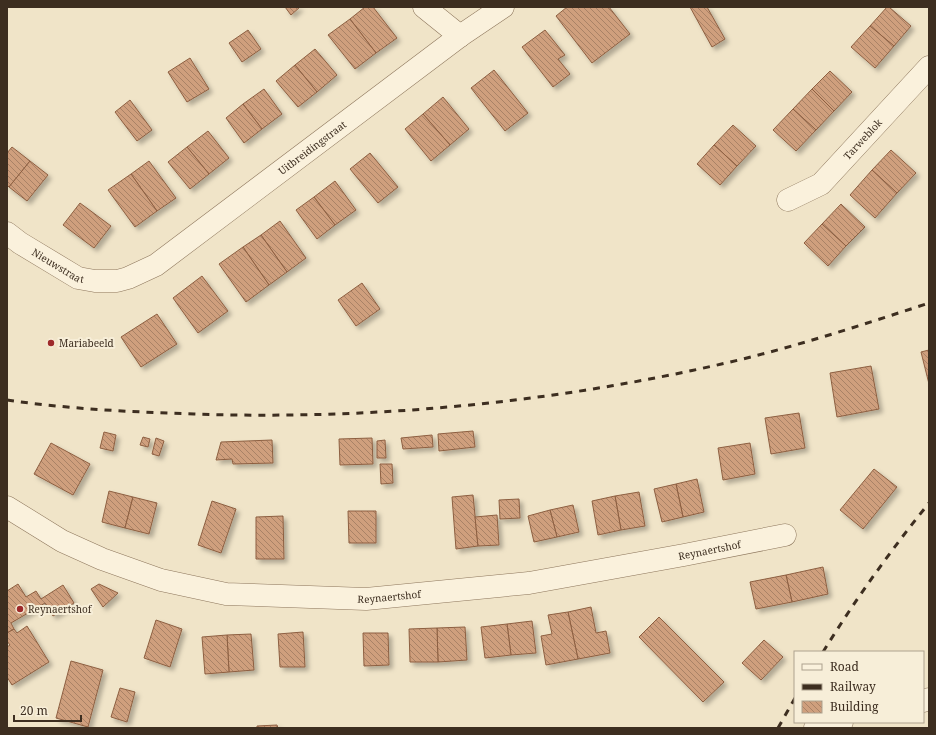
<svg xmlns="http://www.w3.org/2000/svg" width="936" height="735" viewBox="0 0 936 735" font-family="'Noto Serif',serif">
<style>
.building{fill:url(#building-back-hatch);stroke:#8d5f41;filter:url(#shadow)}
.lines{fill:none;stroke-linecap:round;stroke-linejoin:round}
.minor-casing{stroke:#8d765c;stroke-width:23}
.minor{stroke:#faf1dc;stroke-width:22}
.rail{stroke:#3d2e20;stroke-width:3;stroke-dasharray:7 7;stroke-linecap:butt}
.poi-dot{fill:#9e2a2b;stroke:#f7eed8;stroke-width:1.5}
.labels{text-anchor:middle;stroke-width:4;stroke-linejoin:round;paint-order:stroke}
.street-label{font-size:10px;fill:#3d2e20;stroke:#f7eed8}
.poi-label{font-size:10px;fill:#3d2e20;stroke:#f7eed8;text-anchor:start}
</style>
<defs>
<pattern id="building-back-hatch" width="6" height="6" patternUnits="userSpaceOnUse"><rect width="6" height="6" fill="#cf9f7d"/><path d="M-1 5l2 2M0 0l6 6M5-1l2 2" fill="none" stroke="#a98266"/></pattern>
<filter id="shadow"><feDropShadow dx="3.5" dy="3.5" stdDeviation="2" flood-color="#0004"/></filter>
</defs>
<rect width="100%" height="100%" fill="#f0e4c8"/>
<g class="building">
<polygon points="285,7 300,7 291,15"/>
<polygon points="365,7 373,7 397,38 376,53 350,19"/>
<polygon points="567,7 609,7 630,34 592,63 556,16"/>
<polygon points="690,7 707,7 725,39 712,47"/>
<polygon points="887,7 889,7 911,26 894,46 870,26"/>
<polygon points="350,19 376,53 355,69 328,35"/>
<polygon points="870,26 894,46 875,68 851,47"/>
<polygon points="248,30 261,49 242,62 229,43"/>
<polygon points="545,30 565,55 558,59 570,74 553,87 522,47"/>
<polygon points="315,49 337,75 317,92 295,65"/>
<polygon points="190,58 209,89 187,102 168,72"/>
<polygon points="295,65 317,92 298,107 276,81"/>
<polygon points="494,70 528,113 505,131 471,88"/>
<polygon points="830,71 852,92 834,111 812,89"/>
<polygon points="264,89 282,114 262,129 243,104"/>
<polygon points="812,89 834,111 816,130 793,109"/>
<polygon points="443,97 469,129 450,145 423,114"/>
<polygon points="130,100 152,130 137,141 115,112"/>
<polygon points="243,104 262,129 244,143 226,118"/>
<polygon points="793,109 816,130 796,151 773,130"/>
<polygon points="423,114 450,145 431,161 405,129"/>
<polygon points="733,125 756,146 737,166 714,145"/>
<polygon points="208,131 229,158 209,174 187,147"/>
<polygon points="714,145 737,166 720,185 697,164"/>
<polygon points="12,147 30,161 9,187 7,185 7,153"/>
<polygon points="187,147 209,174 190,189 168,162"/>
<polygon points="891,150 916,173 897,193 872,170"/>
<polygon points="370,153 398,187 378,203 350,169"/>
<polygon points="30,161 48,175 27,201 9,187"/>
<polygon points="149,161 176,198 157,211 131,174"/>
<polygon points="872,170 897,193 875,218 850,195"/>
<polygon points="131,174 157,211 135,227 108,190"/>
<polygon points="335,181 356,210 335,225 314,197"/>
<polygon points="314,197 335,225 317,239 296,210"/>
<polygon points="80,203 111,226 94,248 63,225"/>
<polygon points="841,204 865,227 846,246 822,224"/>
<polygon points="280,221 306,258 287,272 261,235"/>
<polygon points="822,224 846,246 828,266 804,243"/>
<polygon points="261,235 287,272 269,285 243,247"/>
<polygon points="243,247 269,285 246,302 219,264"/>
<polygon points="202,276 228,311 198,333 173,298"/>
<polygon points="362,283 380,309 356,326 338,300"/>
<polygon points="157,314 177,344 141,367 121,337"/>
<polygon points="929,350 929,384 921,352"/>
<polygon points="871,366 879,409 837,417 830,373"/>
<polygon points="799,413 805,448 771,454 765,418"/>
<polygon points="473,431 475,447 439,451 438,434"/>
<polygon points="104,432 116,435 113,451 100,448"/>
<polygon points="432,435 433,447 403,449 401,438"/>
<polygon points="143,437 150,439 148,447 140,445"/>
<polygon points="156,438 164,441 159,456 152,454"/>
<polygon points="372,438 373,464 340,465 339,439"/>
<polygon points="272,440 273,463 233,464 232,459 216,460 221,442"/>
<polygon points="385,440 386,458 377,458 377,441"/>
<polygon points="51,443 90,464 73,495 34,474"/>
<polygon points="750,443 755,474 723,480 718,448"/>
<polygon points="380,464 392,464 393,483 381,484"/>
<polygon points="874,469 897,487 863,529 840,510"/>
<polygon points="697,479 704,512 683,517 676,484"/>
<polygon points="676,484 683,517 662,522 654,489"/>
<polygon points="109,491 133,497 125,528 102,522"/>
<polygon points="639,492 645,526 621,530 615,496"/>
<polygon points="473,495 478,546 456,549 452,497"/>
<polygon points="615,496 621,530 598,535 592,501"/>
<polygon points="133,497 157,503 149,534 125,528"/>
<polygon points="519,499 520,518 500,519 499,500"/>
<polygon points="212,501 236,509 221,553 198,545"/>
<polygon points="573,505 579,532 557,537 550,510"/>
<polygon points="550,510 557,537 534,542 528,516"/>
<polygon points="348,511 376,511 376,543 349,543"/>
<polygon points="497,515 499,545 478,546 475,517"/>
<polygon points="283,516 284,559 256,559 256,517"/>
<polygon points="823,567 828,594 792,602 786,575"/>
<polygon points="786,575 792,602 756,609 750,582"/>
<polygon points="18,584 26,597 36,591 41,599 63,585 74,603 53,616 45,603 11,623 14,629 7,633 7,591"/>
<polygon points="99,584 118,593 103,607 91,589"/>
<polygon points="591,607 596,633 606,631 610,653 578,659 568,612"/>
<polygon points="568,612 578,659 546,665 541,636 552,634 548,615"/>
<polygon points="659,617 724,682 703,702 639,637"/>
<polygon points="156,620 182,629 170,667 144,658"/>
<polygon points="532,621 536,653 511,655 507,624"/>
<polygon points="507,624 511,655 485,658 481,627"/>
<polygon points="27,626 49,662 12,685 7,677 7,647 10,645 7,641 7,633 14,629 17,633"/>
<polygon points="465,627 467,660 438,662 437,628"/>
<polygon points="437,628 438,662 410,662 409,629"/>
<polygon points="303,632 305,667 280,667 278,634"/>
<polygon points="363,633 388,633 389,665 364,666"/>
<polygon points="251,634 254,670 229,672 227,635"/>
<polygon points="227,635 229,672 205,674 202,637"/>
<polygon points="764,640 783,657 761,680 742,663"/>
<polygon points="71,661 103,670 88,727 56,718"/>
<polygon points="120,688 135,692 127,722 111,717"/>
<polygon points="277,725 278,728 257,728 257,726"/>
</g>
<g class="lines">
<defs>
<g id="minor">
<polyline points="424,7 460,36"/>
<path id="s1" d="M788 200 821 184 929 67"/>
<path id="s2" d="M7 233 20 243 78 278 95 281H117L128 278 156 265 460 36 503 7"/>
<path id="s3" d="M7 507 62 541 102 559 161 580 226 594 366 599 529 583 684 555 785 535"/>
<polyline points="923,701 929,699"/>
<polyline points="815,728 842,722"/>
</g>
</defs>
<use href="#minor" class="minor-casing"/>
<use href="#minor" class="minor"/>
<g class="rail">
<path d="M7 400C69 409 132 412 194 414 373 420 552 403 726 363 795 347 862 325 929 303"/>
<path d="M823 652C855 600 891 550 929 503"/>
<polyline points="778,728 795,698"/>
</g>
</g>
<g class="poi-dot">
<circle cx="51" cy="343" r="4"/>
<circle cx="20" cy="609" r="4"/>
</g>
<g class="labels">
<g class="street-label">
<text dy="4" stroke="none"><textPath href="#s1" startOffset="98">Tarweblok</textPath></text>
<text dy="4" stroke="none"><textPath href="#s2" startOffset="361">Uitbreidingstraat</textPath></text>
<text dy="4" stroke="none"><textPath href="#s2" startOffset="61">Nieuwstraat</textPath></text>
<text dy="4" stroke="none"><textPath href="#s3" startOffset="725">Reynaertshof</textPath></text>
<text dy="4" stroke="none"><textPath href="#s3" startOffset="401">Reynaertshof</textPath></text>
</g>
<g class="poi-label">
<text x="59" y="347">Mariabeeld</text>
<text x="28" y="613">Reynaertshof</text>
</g>
</g>
<rect width="936" height="735" fill="none" stroke="#3d2e20" stroke-width="16"/>
<rect x="794" y="651" width="130" height="72" fill="#f7eed8" stroke="#ada18e"/>
<rect x="802" y="664" width="20" height="6" fill="#faf1dc" stroke="#ada18e"/>
<text x="830" y="671" font-size="12" fill="#3d2e20">Road</text>
<rect x="802" y="684" width="20" height="6" fill="#3d2e20" stroke="#ada18e"/>
<text x="830" y="691" font-size="12" fill="#3d2e20">Railway</text>
<rect x="802" y="701" width="20" height="12" fill="url(#building-back-hatch)" stroke="#ada18e"/>
<text x="830" y="711" font-size="12" fill="#3d2e20">Building</text>
<path d="M14 715v6h67v-6" fill="none" stroke="#3d2e20" stroke-width="2"/>
<text x="20" y="715" font-size="12" fill="#3d2e20" stroke="#f7eed8" stroke-width="3" paint-order="stroke">20 m</text>
</svg>
